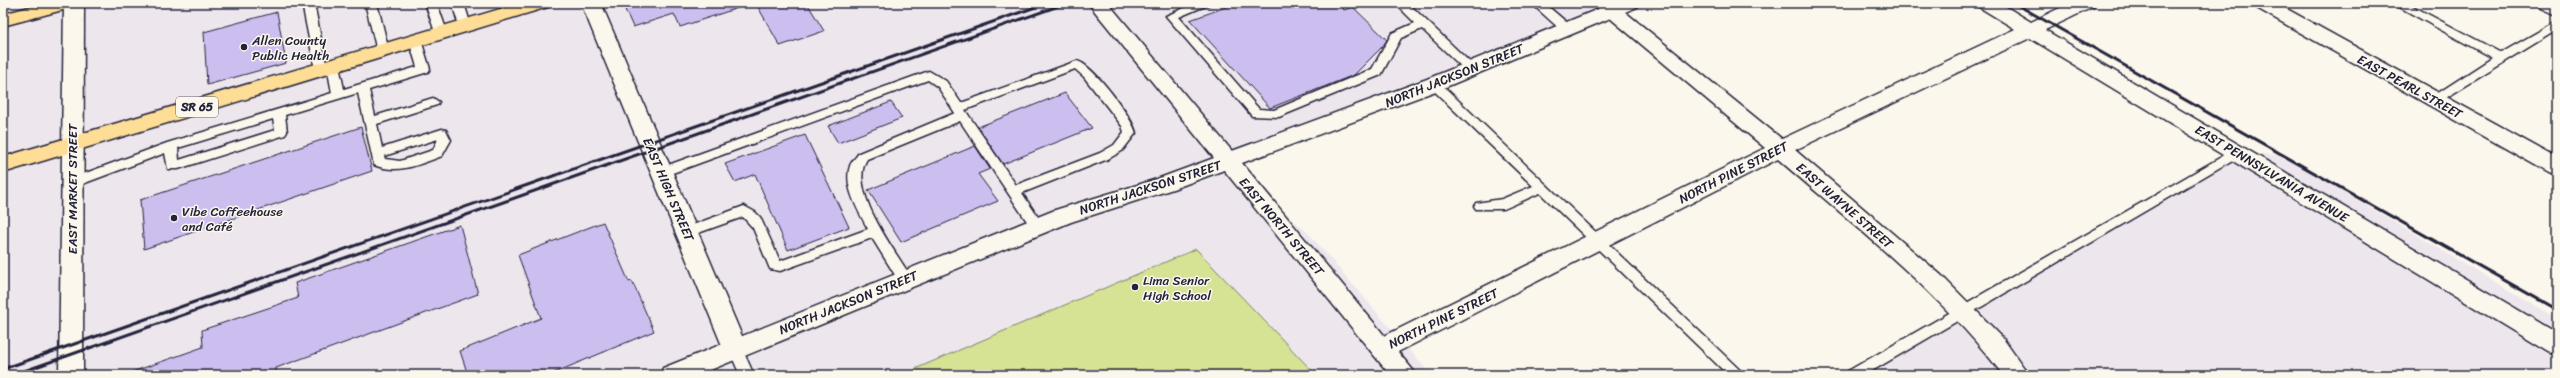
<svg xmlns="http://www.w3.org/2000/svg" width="2560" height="378" viewBox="0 0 2560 378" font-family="Sriracha,sans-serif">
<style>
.built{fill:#ede6ed}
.green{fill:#d6e294;stroke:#7c8268}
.building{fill:#cdbef0;stroke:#22223b}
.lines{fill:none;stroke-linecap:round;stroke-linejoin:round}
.lane-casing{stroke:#22223b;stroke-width:3}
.street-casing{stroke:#22223b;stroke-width:3}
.secondary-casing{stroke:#22223b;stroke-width:3}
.primary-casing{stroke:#22223b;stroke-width:3}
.lane{fill:#fbf7ec;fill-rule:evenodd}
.street{fill:#fbf7ec;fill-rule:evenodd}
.secondary{fill:#fbf7ec;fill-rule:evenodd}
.primary{fill:#fedd96;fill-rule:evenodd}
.rail{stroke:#22223b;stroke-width:3}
.poi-dot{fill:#22223b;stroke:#fbf7ec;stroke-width:1.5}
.labels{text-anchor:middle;stroke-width:3;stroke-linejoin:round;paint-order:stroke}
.shield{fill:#fbf7ec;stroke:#636270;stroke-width:1}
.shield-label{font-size:12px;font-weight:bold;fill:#22223b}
.poi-label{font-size:13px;fill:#22223b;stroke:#fbf7ec;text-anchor:start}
.street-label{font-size:13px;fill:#22223b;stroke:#fbf7ec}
</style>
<rect width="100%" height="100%" fill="#fbf7ec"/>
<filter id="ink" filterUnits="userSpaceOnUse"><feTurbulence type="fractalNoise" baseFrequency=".025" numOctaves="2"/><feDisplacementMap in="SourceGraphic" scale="8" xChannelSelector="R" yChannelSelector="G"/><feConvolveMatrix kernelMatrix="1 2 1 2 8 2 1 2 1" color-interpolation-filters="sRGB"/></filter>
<g filter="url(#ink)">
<g class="built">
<polygon points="3,3 1630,3 1229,161 1310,235 1431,375 3,375"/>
<polygon points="2237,152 2284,156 2557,319 2557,375 1853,375"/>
</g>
<polygon class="green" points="1196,249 1316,375 912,375 915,369"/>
<g class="building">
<polygon points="622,3 741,3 741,7 680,27 674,14 633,27"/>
<polygon points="771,3 807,3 824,31 780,46 758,7"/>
<polygon points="1237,3 1337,3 1344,10 1353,7 1387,40 1382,47 1354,75 1270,108 1190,20"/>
<polygon points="277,12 286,63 207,85 204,32"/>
<polygon points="1065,93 1092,128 1003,164 978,127"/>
<polygon points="891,102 902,118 838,143 828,126"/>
<polygon points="361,127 372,171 144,249 140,200"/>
<polygon points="805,135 849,227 788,250 755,174 735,182 725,164"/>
<polygon points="975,146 990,169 978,174 998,201 901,242 868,190"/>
<polygon points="603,222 629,282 632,281 654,331 549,375 468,375 460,351 541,318 518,255"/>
<polygon points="460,225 478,294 276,368 276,375 133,375 132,372 203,347 202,330 298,298 295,283"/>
</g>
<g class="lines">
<defs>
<g id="lane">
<polygon points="302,3 314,3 327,69 325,72 321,73 315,69"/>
<polygon points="365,3 377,3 389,51 387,54 383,55 377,51"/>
<polygon points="425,3 437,3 447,32 445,35 441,36 435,32"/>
<polygon points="452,3 464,3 471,26 469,29 461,29 459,26"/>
<polygon points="1196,3 1212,3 1179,17 1259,109 1274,110 1372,69 1392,33 1415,23 1395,3 1408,3 1477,69 1471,73 1467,72 1422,29 1401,38 1381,75 1279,117 1252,116 1166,16"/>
<polygon points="1531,3 1544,3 1571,26 1573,29 1571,32 1563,32"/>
<polygon points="2392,3 2407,3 2501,53 2557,21 2557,30 2436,104 2430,100 2432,97 2492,58"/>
<path d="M415 36 421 40 430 69 428 72 369 90 375 116 433 98 439 102 437 105 377 124 382 148 442 129 446 130 451 140 442 156C420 164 398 175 374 165L358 93 285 115 287 132 285 135 178 169H168L165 153 77 186 72 188 66 183 67 180 167 143 332 93 327 66 329 63H337L339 66 344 89 417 67 409 40ZM273 119 275 130 179 160 178 148ZM438 139 433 150 400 161 385 159 384 156Z"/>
<path d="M1077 61C1093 65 1132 117 1136 133L1122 151 1108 159 1022 193 1044 226 1042 229H1032L960 121 867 159C847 191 896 251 912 279L910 283H900L872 238 780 271 770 269 753 228 743 217 687 237 682 235 680 232 682 229 744 206 755 212 760 217 780 261 868 229C859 212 843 186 850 166 851 162 856 157 859 153L955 113 938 87 928 80 667 175 662 176 656 172 657 169 929 71 946 81 961 103ZM1075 69 1084 77 1122 126 1124 132 1114 145 1100 153 1016 185 965 110Z"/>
<polygon points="1434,80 1438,81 1745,375 1728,375 1540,193 1504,209 1476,209 1474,206 1476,203 1502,199 1533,186 1430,87 1428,84"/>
<polygon points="2237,148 2243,152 2241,155 1865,375 1846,375 1848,371"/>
<polygon points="735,342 740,344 754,375 740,375 728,348 730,344"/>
</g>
<g id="street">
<polygon points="581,3 601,3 747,348 744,355 735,358 726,355 723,348"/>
<path d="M1592 3H1614L1782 139 2015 29 1979 7 1976 3H2000L2031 22 2070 3H2096L2093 7 2045 30 2557 333V355L2548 352 2030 38 1795 150 1941 275 2002 337 2029 375H2003C1940 292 1856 227 1778 159L1392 355 1383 358 1374 355 1371 348 1374 341 1765 148Z"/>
<polygon points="2252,3 2276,3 2557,158 2557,176 2549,173 2255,7"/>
<polygon points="2536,3 2557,3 2557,15 2539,7"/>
</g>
<g id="secondary">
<polygon points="64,3 84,3 83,375 59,375"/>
<polygon points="1088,3 1108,3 1232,151 1427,79 1613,3 1640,3 1637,7 1441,89 1242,163 1417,375 1390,375 1224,170 1173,189 1071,222 698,375 660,375 663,368 1055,210 1157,179 1214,158"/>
</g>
<g id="primary">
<polygon points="44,3 77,3 74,7 3,26 3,14"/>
<polygon points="520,3 551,3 548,7 3,173 3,157"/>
</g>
</defs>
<use href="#lane" class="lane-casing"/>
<use href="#street" class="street-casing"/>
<use href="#secondary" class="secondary-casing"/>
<use href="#primary" class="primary-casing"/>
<use href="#lane" class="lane"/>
<use href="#street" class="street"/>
<use href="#secondary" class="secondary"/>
<use href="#primary" class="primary"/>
<g class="rail">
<polyline points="2014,3 2557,310"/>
<polyline points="3,369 1047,3"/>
<polyline points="13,375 1067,3"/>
</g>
</g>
</g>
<g class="poi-dot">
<circle cx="244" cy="47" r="4"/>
<circle cx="174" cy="218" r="4"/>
<circle cx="1135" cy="287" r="4"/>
</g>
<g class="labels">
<rect class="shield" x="176" y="97" width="42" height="20" rx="3"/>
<g class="shield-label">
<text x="197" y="111">SR 65</text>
</g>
<g class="poi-label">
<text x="252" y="45">Allen County<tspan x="252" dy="15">Public Health</tspan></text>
<text x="182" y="216">Vibe Coffeehouse<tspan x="182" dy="15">and Café</tspan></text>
<text x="1143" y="285">Lima Senior<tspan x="1143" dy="15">High School</tspan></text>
</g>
<g class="street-label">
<text transform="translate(1454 75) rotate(-22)" y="5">NORTH JACKSON STREET</text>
<text transform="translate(2410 86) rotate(29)" y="5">EAST PEARL STREET</text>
<text transform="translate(1733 172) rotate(-27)" y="5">NORTH PINE STREET</text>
<text transform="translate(2272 173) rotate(31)" y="5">EAST PENNSYLVANIA AVENUE</text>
<text transform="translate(1150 187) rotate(-18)" y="5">NORTH JACKSON STREET</text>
<text transform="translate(72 189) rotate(-90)" y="5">EAST MARKET STREET</text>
<text transform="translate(669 189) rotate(67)" y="5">EAST HIGH STREET</text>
<text transform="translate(1845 205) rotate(41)" y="5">EAST WAYNE STREET</text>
<text transform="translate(1282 226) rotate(50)" y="5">EAST NORTH STREET</text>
<text transform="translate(848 302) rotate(-22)" y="5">NORTH JACKSON STREET</text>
<text transform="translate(1443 318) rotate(-26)" y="5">NORTH PINE STREET</text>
</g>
</g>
<rect width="2560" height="378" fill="none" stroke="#fbf7ec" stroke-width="16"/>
<rect x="8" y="8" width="2544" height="362" fill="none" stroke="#22223b" stroke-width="1.5" filter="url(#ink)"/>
</svg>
